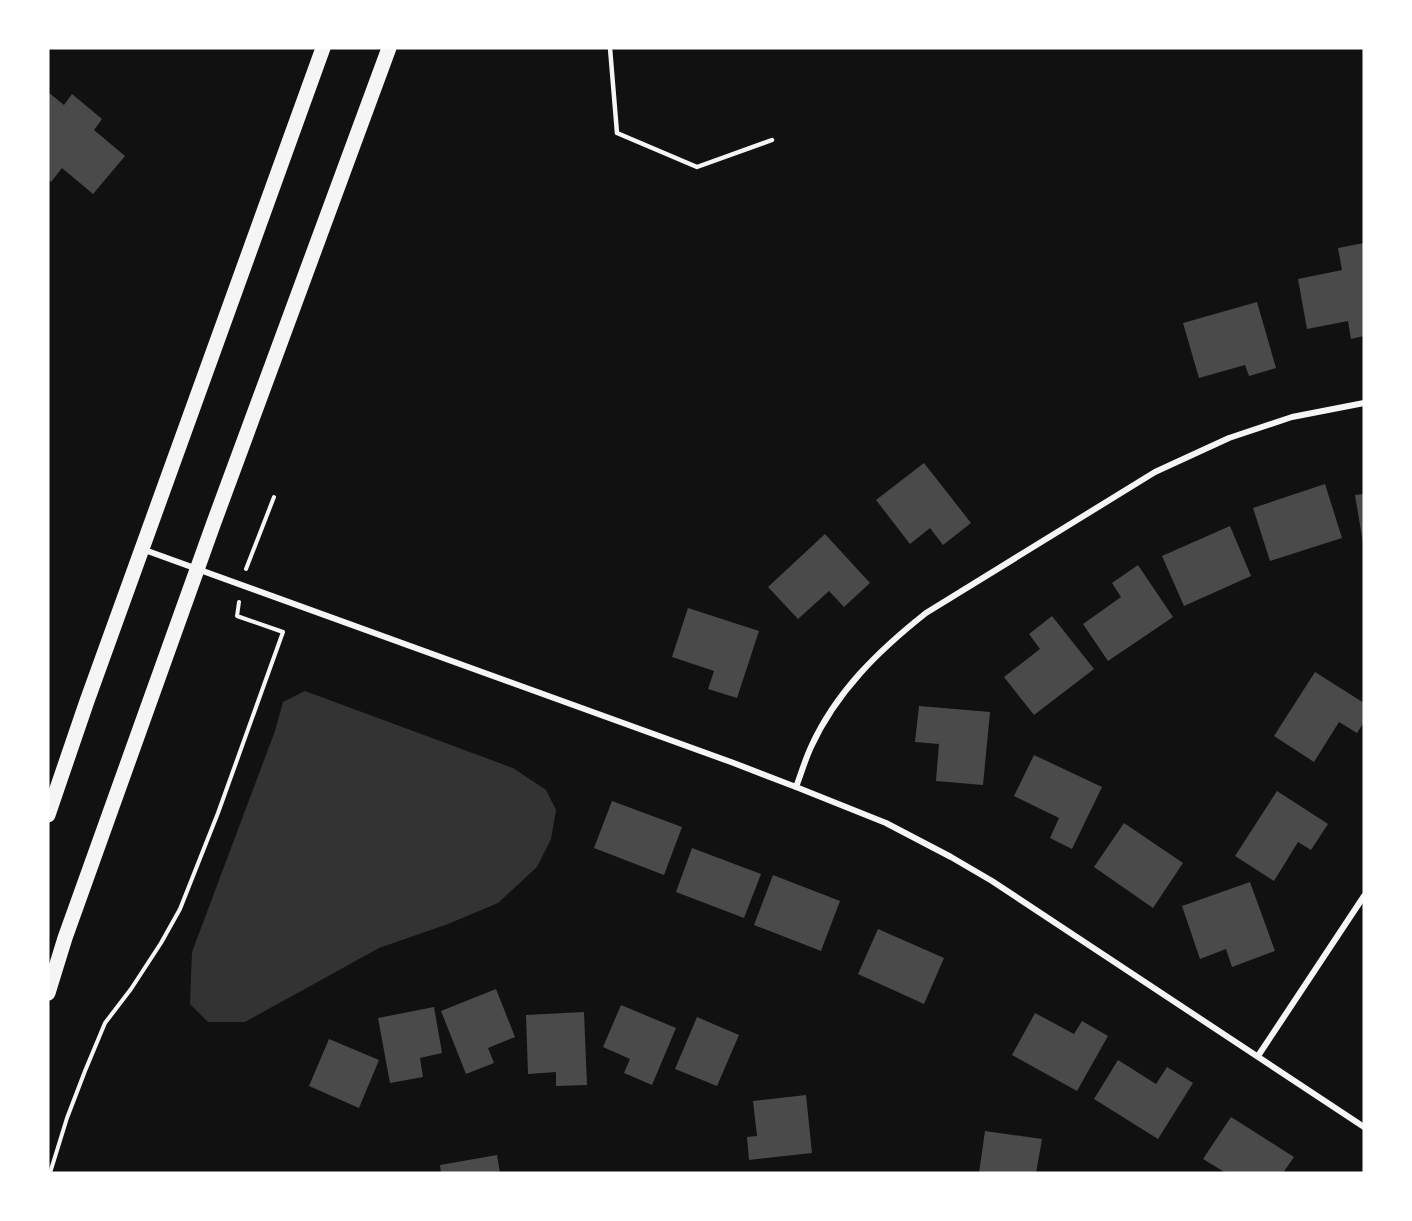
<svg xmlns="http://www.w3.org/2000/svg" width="1412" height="1221" viewBox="0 0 1412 1221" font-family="'Space Grotesk',sans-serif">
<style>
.water{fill:#333}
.building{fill:#4a4a4a}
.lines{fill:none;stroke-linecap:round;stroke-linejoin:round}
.path{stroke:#f5f5f5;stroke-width:4}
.service{stroke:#f5f5f5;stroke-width:4.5}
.minor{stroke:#f5f5f5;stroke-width:6}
.primary{stroke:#f5f5f5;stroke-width:15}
</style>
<rect width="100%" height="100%" fill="#111"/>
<polygon class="water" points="305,691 513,768 546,790 556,810 551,839 537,867 498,903 448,924 379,948 245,1022 208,1022 190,1004 192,952 275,731 283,702"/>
<g class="building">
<polygon points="48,92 64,105 72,94 102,119 94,130 125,156 93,194 62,168 51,182 48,180"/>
<polygon points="1364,243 1364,336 1351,339 1348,321 1307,329 1298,279 1342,270 1338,248"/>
<polygon points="1257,302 1276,368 1249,376 1245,365 1199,378 1183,323"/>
<polygon points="924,463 971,523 943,545 930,528 910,544 876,500"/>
<polygon points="1325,484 1342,538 1270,561 1253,508"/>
<polygon points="1364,494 1364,543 1363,543 1355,495"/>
<polygon points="1230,526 1251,576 1184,606 1162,556"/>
<polygon points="825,534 870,583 844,607 829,591 798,619 768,587"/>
<polygon points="1138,565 1173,617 1108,661 1083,624 1121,597 1112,583"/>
<polygon points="688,608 759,631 737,698 708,689 714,671 672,657"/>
<polygon points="1052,616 1094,669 1034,715 1004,677 1040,649 1029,634"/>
<polygon points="1315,672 1364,703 1364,722 1357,733 1339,722 1314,762 1274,736"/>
<polygon points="919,706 990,712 983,785 936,781 939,744 915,742"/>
<polygon points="1034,755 1102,787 1072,849 1050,838 1059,818 1014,796"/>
<polygon points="1277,791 1328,824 1311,850 1298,842 1274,881 1235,856"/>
<polygon points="612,801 682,827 664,875 594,848"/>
<polygon points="1124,823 1183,863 1153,908 1094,867"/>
<polygon points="692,848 761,874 744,918 676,892"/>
<polygon points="773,875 840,901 821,951 754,925"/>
<polygon points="1250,882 1275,951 1232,967 1226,949 1200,959 1182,906"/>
<polygon points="878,929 944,958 924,1004 858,974"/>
<polygon points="496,989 515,1037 488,1048 494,1063 466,1074 441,1011"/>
<polygon points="621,1005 676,1028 652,1085 624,1073 630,1059 603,1047"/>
<polygon points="434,1007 442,1053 420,1058 423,1077 390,1083 378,1018"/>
<polygon points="584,1012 587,1085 556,1086 556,1072 528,1074 526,1015"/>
<polygon points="1035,1013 1074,1034 1082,1021 1108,1036 1077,1091 1012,1055"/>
<polygon points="697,1017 739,1035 717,1086 675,1069"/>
<polygon points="329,1039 379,1060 359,1108 309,1086"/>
<polygon points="1118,1060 1156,1084 1167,1067 1193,1083 1158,1139 1094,1099"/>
<polygon points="806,1095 812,1153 749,1160 747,1137 757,1136 753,1101"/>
<polygon points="1231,1117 1294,1157 1283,1173 1226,1173 1203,1159"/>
<polygon points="985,1131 1042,1139 1036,1173 979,1173"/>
<polygon points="497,1155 500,1173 441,1173 440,1165"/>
</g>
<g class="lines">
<g class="path">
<polyline points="246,569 274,497"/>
<polyline points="50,1173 67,1118 85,1071 105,1023 131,989 161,943 180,909 218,813 283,632 237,616 239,602"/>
</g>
<polyline class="service" points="610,48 617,133 697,167 772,140"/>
<g class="minor">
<polyline points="142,549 731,762 796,787 886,823 951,857 992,881 1364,1127"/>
<path d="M796 787C801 774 805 760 811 747 836 692 878 651 926 613L1155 472 1229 438 1292 417 1364 403"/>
<polyline points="1258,1056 1364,896"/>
</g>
<g class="primary">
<polyline points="48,815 87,701 323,48"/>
<polyline points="48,993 65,938 213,525 389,48"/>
</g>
</g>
<rect width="1412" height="1221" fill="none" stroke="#ffffff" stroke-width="99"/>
</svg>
